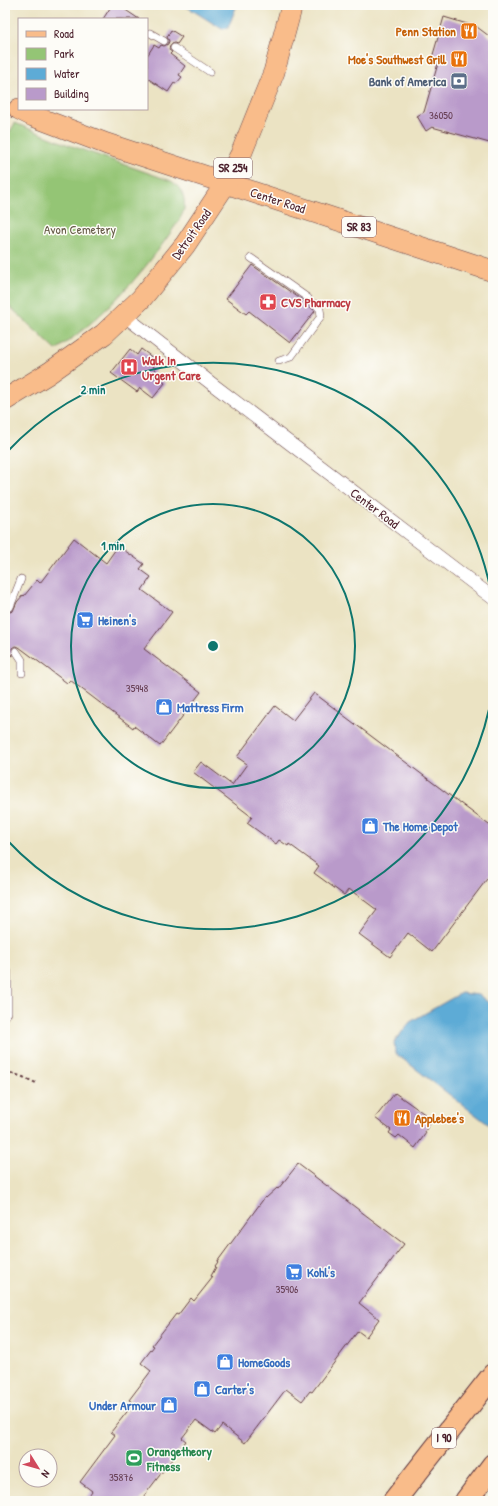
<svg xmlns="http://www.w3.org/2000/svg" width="498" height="1506" viewBox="0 0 498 1506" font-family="'Patrick Hand',sans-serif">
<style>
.green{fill:#94c575;stroke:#6f7250}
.water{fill:#5dabd6;stroke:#546580}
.building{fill:#b99aca}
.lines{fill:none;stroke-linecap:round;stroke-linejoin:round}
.service-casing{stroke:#623c42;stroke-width:8}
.minor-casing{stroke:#623c42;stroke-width:14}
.primary-casing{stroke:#623c42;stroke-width:22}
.motorway-casing{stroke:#623c42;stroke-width:24}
.path{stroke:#623c42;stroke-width:2;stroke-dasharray:3 3;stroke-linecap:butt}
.service{stroke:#fff;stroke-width:7}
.minor{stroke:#fff;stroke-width:13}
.primary{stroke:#f9bc8a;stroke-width:21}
.motorway{stroke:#f9bc8a;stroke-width:22}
.ring{fill:none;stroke:#0f766e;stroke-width:2}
.labels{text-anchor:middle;stroke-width:3;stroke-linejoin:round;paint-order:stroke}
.number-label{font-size:11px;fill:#663e53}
.shield{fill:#fdfcf7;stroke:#806168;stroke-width:1}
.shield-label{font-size:12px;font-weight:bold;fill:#4a1f2b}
.food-label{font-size:13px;font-weight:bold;fill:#c56008;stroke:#fdfcf7;text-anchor:end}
.service-label{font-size:13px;font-weight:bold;fill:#4e5e75;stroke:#fdfcf7;text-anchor:end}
.street-label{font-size:13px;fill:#4a1f2b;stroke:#fdfcf7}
.park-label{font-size:13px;fill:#645945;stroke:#fdfcf7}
.health-label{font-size:13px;font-weight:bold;fill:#be3a42;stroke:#fdfcf7;text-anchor:start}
.shop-label{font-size:13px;font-weight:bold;fill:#366cbe;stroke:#fdfcf7;text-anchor:start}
.leisure-label{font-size:13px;font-weight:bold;fill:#27864d;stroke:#fdfcf7;text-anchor:start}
.centre{fill:#0f766e;stroke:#fdfcf7;stroke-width:2}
.ring-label{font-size:12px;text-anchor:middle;font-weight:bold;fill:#0f766e;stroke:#fdfcf7;stroke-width:3;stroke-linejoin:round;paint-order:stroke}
</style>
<rect width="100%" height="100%" fill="#fdfcf7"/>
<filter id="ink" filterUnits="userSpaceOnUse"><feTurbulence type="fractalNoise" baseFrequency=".025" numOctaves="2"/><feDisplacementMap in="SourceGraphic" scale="8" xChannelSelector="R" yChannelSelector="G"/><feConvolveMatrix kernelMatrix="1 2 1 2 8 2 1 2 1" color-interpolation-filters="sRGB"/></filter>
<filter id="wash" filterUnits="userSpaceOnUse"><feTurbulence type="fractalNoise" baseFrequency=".012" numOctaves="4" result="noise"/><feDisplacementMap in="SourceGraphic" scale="16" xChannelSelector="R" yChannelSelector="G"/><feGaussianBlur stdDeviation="0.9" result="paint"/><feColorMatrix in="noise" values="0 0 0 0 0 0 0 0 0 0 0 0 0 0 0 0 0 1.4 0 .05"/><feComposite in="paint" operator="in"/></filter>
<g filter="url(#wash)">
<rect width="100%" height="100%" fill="#ebe3c3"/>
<path class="green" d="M15 123 69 145 171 181C181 187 186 197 184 209 182 218 174 227 169 235 138 280 101 319 56 350L5 302V140Z"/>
<g class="water">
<polygon points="184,5 237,5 228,28 222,29"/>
<polygon points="461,993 479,995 493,1006 493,1128 395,1053 394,1042 410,1022"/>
</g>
<g id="blocks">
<g class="building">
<polygon points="112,5 118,5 139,19 103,19"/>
<polygon points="444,17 477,27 493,39 493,144 432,127 426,131 417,116 424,112 439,60 432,58"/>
<polygon points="171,30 182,37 177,44 174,43 170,45 169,50 172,52 170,54 185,66 179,75 182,77 176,84 174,83 168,92 147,78 147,56 154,45 159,48 161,45 164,46 168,44 169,41 167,37"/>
<polygon points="252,265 302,300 315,311 290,343 249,311 246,314 226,299"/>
<polygon points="130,349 137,355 141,349 157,361 153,367 156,369 152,374 165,383 153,398 140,388 137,392 111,373"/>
<polygon points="74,538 106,563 118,546 144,564 140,569 151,577 142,590 172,612 144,649 201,692 160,746 134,726 133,728 70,680 67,683 19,647 15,646 12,648 13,656 5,650 5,604 6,610 10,612 13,611 17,602 23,595 24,596 37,580 40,583"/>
<polygon points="314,693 493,828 493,871 432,952 408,933 390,957 359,934 377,910 349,889 344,895 314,873 319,866 289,844 288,846 279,840 276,844 247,823 252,817 193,772 201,762 232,785 247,764 237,757 275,706 293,720"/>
<polygon points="395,1093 426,1115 425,1117 431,1122 425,1131 426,1133 415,1148 399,1135 396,1138 389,1133 391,1130 375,1118"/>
<polygon points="298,1164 404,1244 359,1303 379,1319 366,1337 358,1331 312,1392 310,1391 302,1401 286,1389 245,1443 222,1425 215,1434 196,1420 182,1438 186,1441 140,1501 85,1501 92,1491 80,1482 115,1435 111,1432 134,1403 129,1400 151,1371 141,1363 154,1346 152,1345 176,1314 178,1315 191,1298 194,1301 213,1277 211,1276 216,1267 215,1266 218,1262 217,1262 265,1197 266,1198 277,1188 278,1189"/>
</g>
</g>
</g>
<g filter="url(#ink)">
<use href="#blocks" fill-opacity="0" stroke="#623c42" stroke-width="1"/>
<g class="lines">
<defs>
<g id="service">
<polyline points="150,33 164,41"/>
<polyline points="174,48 210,72"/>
<polyline points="251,258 308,298"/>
<polyline points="279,361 291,357 321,316 320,309 315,304"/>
<polyline points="10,607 21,579"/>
<polyline points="16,651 22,660 22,673"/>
</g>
<g id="minor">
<polyline points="125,316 216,387 493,598"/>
<polyline points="5,973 5,1012"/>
</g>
<g id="primary">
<polyline points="19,109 33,116 107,144 493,271"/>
<polyline points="5,400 49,373 104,334 141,299 185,245 226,183 241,154 274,72 292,5"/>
</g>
<g id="motorway">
<polyline points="394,1501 493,1375"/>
<polyline points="466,1501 493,1465"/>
</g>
</defs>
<use href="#service" class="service-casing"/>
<use href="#minor" class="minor-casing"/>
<use href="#primary" class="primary-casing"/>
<use href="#motorway" class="motorway-casing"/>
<polyline class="path" points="5,1071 23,1077 38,1084"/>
<use href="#service" class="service"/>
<use href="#minor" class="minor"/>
<use href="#primary" class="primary"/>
<use href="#motorway" class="motorway"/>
</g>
</g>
<g class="ring">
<circle cx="213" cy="646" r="142"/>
<path d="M493 688A283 283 0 0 1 6 839M6 453A283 283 0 0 1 493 604"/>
</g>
<defs>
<symbol id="restaurant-square" viewBox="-11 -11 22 22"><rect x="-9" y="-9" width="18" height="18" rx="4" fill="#e8710a" stroke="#fdfcf7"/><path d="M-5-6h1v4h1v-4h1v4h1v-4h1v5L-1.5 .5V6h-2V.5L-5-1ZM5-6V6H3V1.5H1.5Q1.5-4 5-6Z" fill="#fff"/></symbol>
<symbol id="bank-square" viewBox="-11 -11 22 22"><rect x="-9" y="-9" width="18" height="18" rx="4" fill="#5c6f8a" stroke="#fdfcf7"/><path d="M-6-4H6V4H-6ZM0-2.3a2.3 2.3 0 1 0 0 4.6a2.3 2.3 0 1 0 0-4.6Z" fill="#fff"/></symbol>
<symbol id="pharmacy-square" viewBox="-11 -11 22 22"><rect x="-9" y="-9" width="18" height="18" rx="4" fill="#e0444e" stroke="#fdfcf7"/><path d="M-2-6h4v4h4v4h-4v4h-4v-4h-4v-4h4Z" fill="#fff"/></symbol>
<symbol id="hospital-square" viewBox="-11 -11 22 22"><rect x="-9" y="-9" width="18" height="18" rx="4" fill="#e0444e" stroke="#fdfcf7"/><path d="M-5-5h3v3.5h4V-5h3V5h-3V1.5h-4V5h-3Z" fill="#fff"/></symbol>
<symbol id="supermarket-square" viewBox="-11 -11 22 22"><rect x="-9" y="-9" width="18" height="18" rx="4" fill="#3f7fe0" stroke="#fdfcf7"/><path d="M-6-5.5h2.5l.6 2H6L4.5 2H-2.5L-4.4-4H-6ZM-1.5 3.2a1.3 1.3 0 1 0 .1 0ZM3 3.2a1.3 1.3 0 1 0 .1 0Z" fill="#fff"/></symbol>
<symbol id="shop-square" viewBox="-11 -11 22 22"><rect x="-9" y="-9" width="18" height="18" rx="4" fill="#3f7fe0" stroke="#fdfcf7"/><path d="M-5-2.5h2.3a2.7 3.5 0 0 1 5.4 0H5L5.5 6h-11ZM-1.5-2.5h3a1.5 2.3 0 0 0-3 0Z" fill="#fff"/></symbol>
<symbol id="stadium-square" viewBox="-11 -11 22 22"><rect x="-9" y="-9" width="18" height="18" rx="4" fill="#2e9e5b" stroke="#fdfcf7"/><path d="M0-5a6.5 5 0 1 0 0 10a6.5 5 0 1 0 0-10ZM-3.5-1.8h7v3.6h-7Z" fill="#fff"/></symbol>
</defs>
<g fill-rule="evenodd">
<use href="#restaurant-square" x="459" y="21" width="20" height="20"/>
<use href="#restaurant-square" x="449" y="49" width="20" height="20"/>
<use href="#bank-square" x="449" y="71" width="20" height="20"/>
<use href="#pharmacy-square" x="258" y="292" width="20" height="20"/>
<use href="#hospital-square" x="119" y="357" width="20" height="20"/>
<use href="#supermarket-square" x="75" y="610" width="20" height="20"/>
<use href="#shop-square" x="154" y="697" width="20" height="20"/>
<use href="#shop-square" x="360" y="816" width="20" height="20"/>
<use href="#restaurant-square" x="392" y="1108" width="20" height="20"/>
<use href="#supermarket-square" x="284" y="1262" width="20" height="20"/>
<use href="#shop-square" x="215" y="1352" width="20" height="20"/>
<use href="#shop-square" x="192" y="1379" width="20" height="20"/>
<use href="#shop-square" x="159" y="1395" width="20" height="20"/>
<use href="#stadium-square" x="124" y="1448" width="20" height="20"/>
</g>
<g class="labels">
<g class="number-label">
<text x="441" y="119">36050</text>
<text x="137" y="692">35948</text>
<text x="287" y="1293">35906</text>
<text x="121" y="1481">35876</text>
</g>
<g class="shield">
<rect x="214" y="158" width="38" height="20" rx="3"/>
<rect x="342" y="217" width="34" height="20" rx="3"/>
<rect x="432" y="1428" width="24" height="20" rx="3"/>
</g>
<g class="shield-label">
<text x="233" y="172">SR 254</text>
<text x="359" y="231">SR 83</text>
<text x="444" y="1442">I 90</text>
</g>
<g class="food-label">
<text x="456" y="36">Penn Station</text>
<text x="446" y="64">Moe's Southwest Grill</text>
<text x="415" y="1123" text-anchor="start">Applebee's</text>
</g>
<g class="service-label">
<text x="446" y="86">Bank of America</text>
</g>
<g class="street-label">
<text transform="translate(278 200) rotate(18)" y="5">Center Road</text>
<text transform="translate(191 234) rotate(-55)" y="5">Detroit Road</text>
<text transform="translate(375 508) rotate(37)" y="5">Center Road</text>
</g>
<g class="park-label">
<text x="80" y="234">Avon Cemetery</text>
</g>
<g class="health-label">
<text x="281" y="307">CVS Pharmacy</text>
<text x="142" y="365">Walk In<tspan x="142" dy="15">Urgent Care</tspan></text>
</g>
<g class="shop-label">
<text x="98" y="625">Heinen's</text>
<text x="177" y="712">Mattress Firm</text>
<text x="383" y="831">The Home Depot</text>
<text x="307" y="1277">Kohl's</text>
<text x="238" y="1367">HomeGoods</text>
<text x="215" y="1394">Carter's</text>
<text x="156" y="1410" text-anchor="end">Under Armour</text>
</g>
<g class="leisure-label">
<text x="147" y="1456">Orangetheory<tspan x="147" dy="15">Fitness</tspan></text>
</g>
</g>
<circle cx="213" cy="646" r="6" class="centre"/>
<g class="ring-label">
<text x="93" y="394">2 min</text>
<text x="113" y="550">1 min</text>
</g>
<rect width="498" height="1506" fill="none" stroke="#fdfcf7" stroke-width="20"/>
<rect x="18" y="18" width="130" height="92" fill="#fdfcf7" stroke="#b5a4a5"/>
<rect x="26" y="31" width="20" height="6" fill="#f9bc8a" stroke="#b5a4a5"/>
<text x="54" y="38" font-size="12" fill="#4a1f2b">Road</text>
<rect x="26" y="48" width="20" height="12" fill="#94c575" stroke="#b5a4a5"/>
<text x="54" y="58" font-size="12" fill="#4a1f2b">Park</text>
<rect x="26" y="68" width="20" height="12" fill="#5dabd6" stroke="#b5a4a5"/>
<text x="54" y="78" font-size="12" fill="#4a1f2b">Water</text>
<rect x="26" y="88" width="20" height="12" fill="#b99aca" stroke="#b5a4a5"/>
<text x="54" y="98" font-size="12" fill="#4a1f2b">Building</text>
<g transform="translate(38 1468) rotate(127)"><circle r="19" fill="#fdfcf7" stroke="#b5a4a5"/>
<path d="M0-3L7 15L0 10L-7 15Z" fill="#d1495b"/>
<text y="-6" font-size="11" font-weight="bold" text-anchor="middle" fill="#4a1f2b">N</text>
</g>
</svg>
